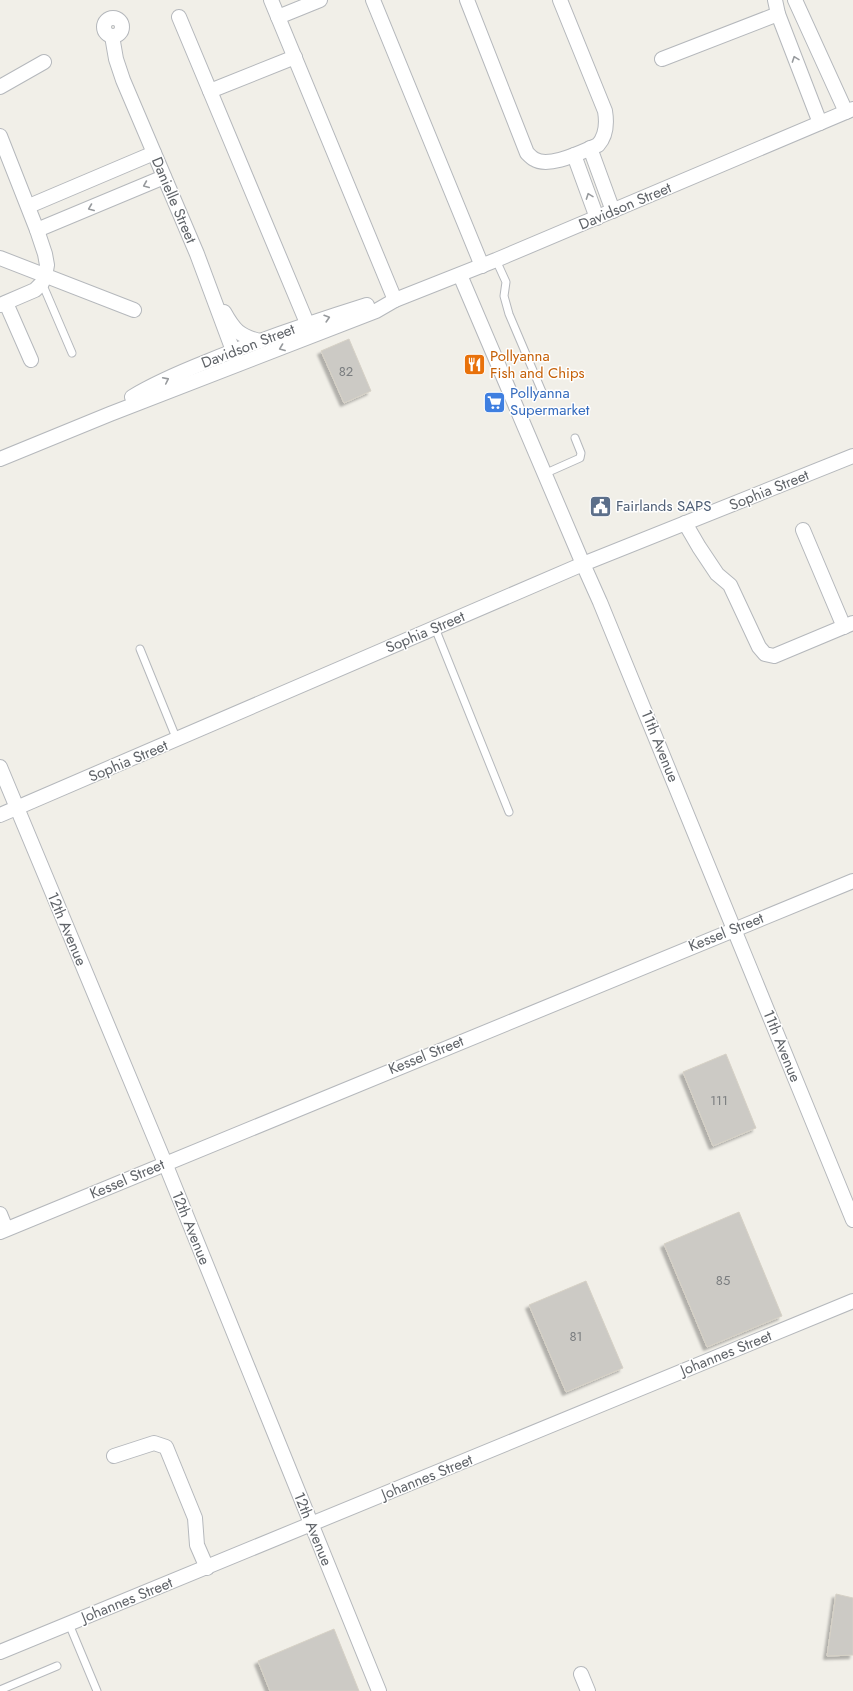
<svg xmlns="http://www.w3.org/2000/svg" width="853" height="1691" viewBox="0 0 853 1691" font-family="Jost,sans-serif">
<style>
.building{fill:#cccac5;stroke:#d6d1c6;filter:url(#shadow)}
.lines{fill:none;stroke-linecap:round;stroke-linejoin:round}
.service-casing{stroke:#b5b8bc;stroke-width:9}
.minor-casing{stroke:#b5b8bc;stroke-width:16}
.service{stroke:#fff;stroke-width:7}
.minor{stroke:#fff;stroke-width:14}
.oneway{stroke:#979a9d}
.labels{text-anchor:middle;stroke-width:3;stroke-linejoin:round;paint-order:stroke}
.number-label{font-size:13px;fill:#7a7d7f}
.street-label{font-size:15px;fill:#5f6368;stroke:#fff}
.food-label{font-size:15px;fill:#c56008;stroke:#fff;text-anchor:start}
.shop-label{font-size:15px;fill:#366cbe;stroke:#fff;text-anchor:start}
.service-label{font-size:15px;fill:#4e5e75;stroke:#fff;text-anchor:start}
</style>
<defs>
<filter id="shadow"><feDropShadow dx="-3.5" dy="3.5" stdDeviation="1" flood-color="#0004"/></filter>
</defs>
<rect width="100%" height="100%" fill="#f1efe8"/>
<g class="building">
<polygon points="349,339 371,391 344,403 321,351"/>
<polygon points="726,1054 756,1128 713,1146 683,1072"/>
<polygon points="739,1212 782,1316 707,1347 664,1244"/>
<polygon points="586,1281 623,1368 566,1392 529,1305"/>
<polygon points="836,1594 853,1598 853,1655 827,1656"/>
<polygon points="334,1629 359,1691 270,1691 258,1661"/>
</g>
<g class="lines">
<defs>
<g id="service">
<polyline points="496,260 506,282 504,296 509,314 543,394"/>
<polyline points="42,283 72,353"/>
<polyline points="544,474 580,458 581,453 575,438"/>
<polyline points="435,628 509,812"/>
<polyline points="140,649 177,740"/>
<polyline points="69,1624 97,1691"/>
<polyline points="0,1690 57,1666"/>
</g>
<g id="minor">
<polyline points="271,0 395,300"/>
<polyline points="373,0 482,266"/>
<path d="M467 0 527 153C529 155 532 158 534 159 549 169 583 151 598 145 606 136 607 123 605 111L560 0"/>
<polyline points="775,0 778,14 820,123"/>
<polyline points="795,0 846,112"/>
<polyline points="179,17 307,323"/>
<polyline points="278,17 320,0"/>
<circle cx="113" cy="27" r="9"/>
<polyline points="112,36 116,59 123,80 197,254 238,364"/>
<polyline points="662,59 778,14"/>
<polyline points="0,87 44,62"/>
<polyline points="210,91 295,57"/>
<polyline points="0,136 37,230 45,254 47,265 45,276 42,283 35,290 0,305"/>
<polyline points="590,148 613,211"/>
<polyline points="574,155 597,218"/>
<polyline points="29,206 154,153"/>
<polyline points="37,230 164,177"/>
<polyline points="0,258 134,310"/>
<polyline points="460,275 583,564 600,602 853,1220"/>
<polyline points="6,303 31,360"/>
<path d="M224 312C234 330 239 336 260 341"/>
<path d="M132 397C155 383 181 372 206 362 259 340 313 322 367 305"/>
<polyline points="0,459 110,414 376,311 395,300 496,260 853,109"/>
<polyline points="685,523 699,547 717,574 730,585 759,647 765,654 774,656 853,623"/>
<polyline points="803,530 844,627"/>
<polyline points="0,767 165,1163 379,1691"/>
<polyline points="0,815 583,564 853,456"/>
<polyline points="0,1214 6,1229"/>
<polyline points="0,1232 853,881"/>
<polyline points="114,1456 154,1443 166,1447 195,1518 197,1545 207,1568"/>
<polyline points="0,1652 853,1301"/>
<polyline points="581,1674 588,1691"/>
</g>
</defs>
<use href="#service" class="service-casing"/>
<use href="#minor" class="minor-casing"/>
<use href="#service" class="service"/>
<use href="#minor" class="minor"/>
</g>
<defs><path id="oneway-chevron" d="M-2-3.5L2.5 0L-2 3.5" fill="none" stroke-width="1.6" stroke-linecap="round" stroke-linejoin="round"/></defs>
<g class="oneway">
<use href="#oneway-chevron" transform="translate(795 59) rotate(-110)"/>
<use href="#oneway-chevron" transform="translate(146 185) rotate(157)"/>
<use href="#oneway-chevron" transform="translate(589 196) rotate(-110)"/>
<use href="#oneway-chevron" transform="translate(91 208) rotate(158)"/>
<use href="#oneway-chevron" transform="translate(327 318) rotate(-17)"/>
<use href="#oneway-chevron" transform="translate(282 348) rotate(159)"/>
<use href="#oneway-chevron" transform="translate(166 380) rotate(-26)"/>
</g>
<defs>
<symbol id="restaurant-square" viewBox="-11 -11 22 22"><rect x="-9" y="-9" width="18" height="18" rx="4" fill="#e8710a" stroke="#fff"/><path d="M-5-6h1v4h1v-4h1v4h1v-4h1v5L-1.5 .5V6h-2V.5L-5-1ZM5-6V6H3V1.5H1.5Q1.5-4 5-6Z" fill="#fff"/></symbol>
<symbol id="supermarket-square" viewBox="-11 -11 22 22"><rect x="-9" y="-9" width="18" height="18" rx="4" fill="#3f7fe0" stroke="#fff"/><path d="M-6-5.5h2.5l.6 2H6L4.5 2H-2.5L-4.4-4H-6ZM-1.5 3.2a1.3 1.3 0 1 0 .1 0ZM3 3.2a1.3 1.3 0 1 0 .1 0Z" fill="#fff"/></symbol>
<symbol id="civic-square" viewBox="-11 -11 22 22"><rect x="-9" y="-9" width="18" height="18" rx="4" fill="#5c6f8a" stroke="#fff"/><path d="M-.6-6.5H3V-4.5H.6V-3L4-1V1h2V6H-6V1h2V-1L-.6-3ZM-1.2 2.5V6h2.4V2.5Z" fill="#fff"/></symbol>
</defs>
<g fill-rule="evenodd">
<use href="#restaurant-square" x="462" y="352" width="25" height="25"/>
<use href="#supermarket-square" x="482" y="390" width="25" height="25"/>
<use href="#civic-square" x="588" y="494" width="25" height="25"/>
</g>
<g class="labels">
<g class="number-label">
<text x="346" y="376">82</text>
<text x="719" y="1105">111</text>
<text x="723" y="1285">85</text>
<text x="576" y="1341">81</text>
</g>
<g class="street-label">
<text transform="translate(174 200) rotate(67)" y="5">Danielle Street</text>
<text transform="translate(625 206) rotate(-23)" y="5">Davidson Street</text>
<text transform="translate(248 346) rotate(-21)" y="5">Davidson Street</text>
<text transform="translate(769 490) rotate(-22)" y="5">Sophia Street</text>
<text transform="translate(425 632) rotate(-23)" y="5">Sophia Street</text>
<text transform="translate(660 746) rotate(68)" y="5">11th Avenue</text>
<text transform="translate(128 761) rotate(-23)" y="5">Sophia Street</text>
<text transform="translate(67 929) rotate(67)" y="5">12th Avenue</text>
<text transform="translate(726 932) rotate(-22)" y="5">Kessel Street</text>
<text transform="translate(782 1046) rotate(68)" y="5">11th Avenue</text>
<text transform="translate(426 1055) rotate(-22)" y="5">Kessel Street</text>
<text transform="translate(127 1179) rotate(-23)" y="5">Kessel Street</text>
<text transform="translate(191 1228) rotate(68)" y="5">12th Avenue</text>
<text transform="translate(726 1353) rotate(-22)" y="5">Johannes Street</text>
<text transform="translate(427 1477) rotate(-22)" y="5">Johannes Street</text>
<text transform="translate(313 1529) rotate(68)" y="5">12th Avenue</text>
<text transform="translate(127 1600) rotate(-22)" y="5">Johannes Street</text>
</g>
<g class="food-label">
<text x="490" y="361">Pollyanna<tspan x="490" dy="17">Fish and Chips</tspan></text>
</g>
<g class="shop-label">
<text x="510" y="398">Pollyanna<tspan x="510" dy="17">Supermarket</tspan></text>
</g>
<g class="service-label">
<text x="616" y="511">Fairlands SAPS</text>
</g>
</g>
</svg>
